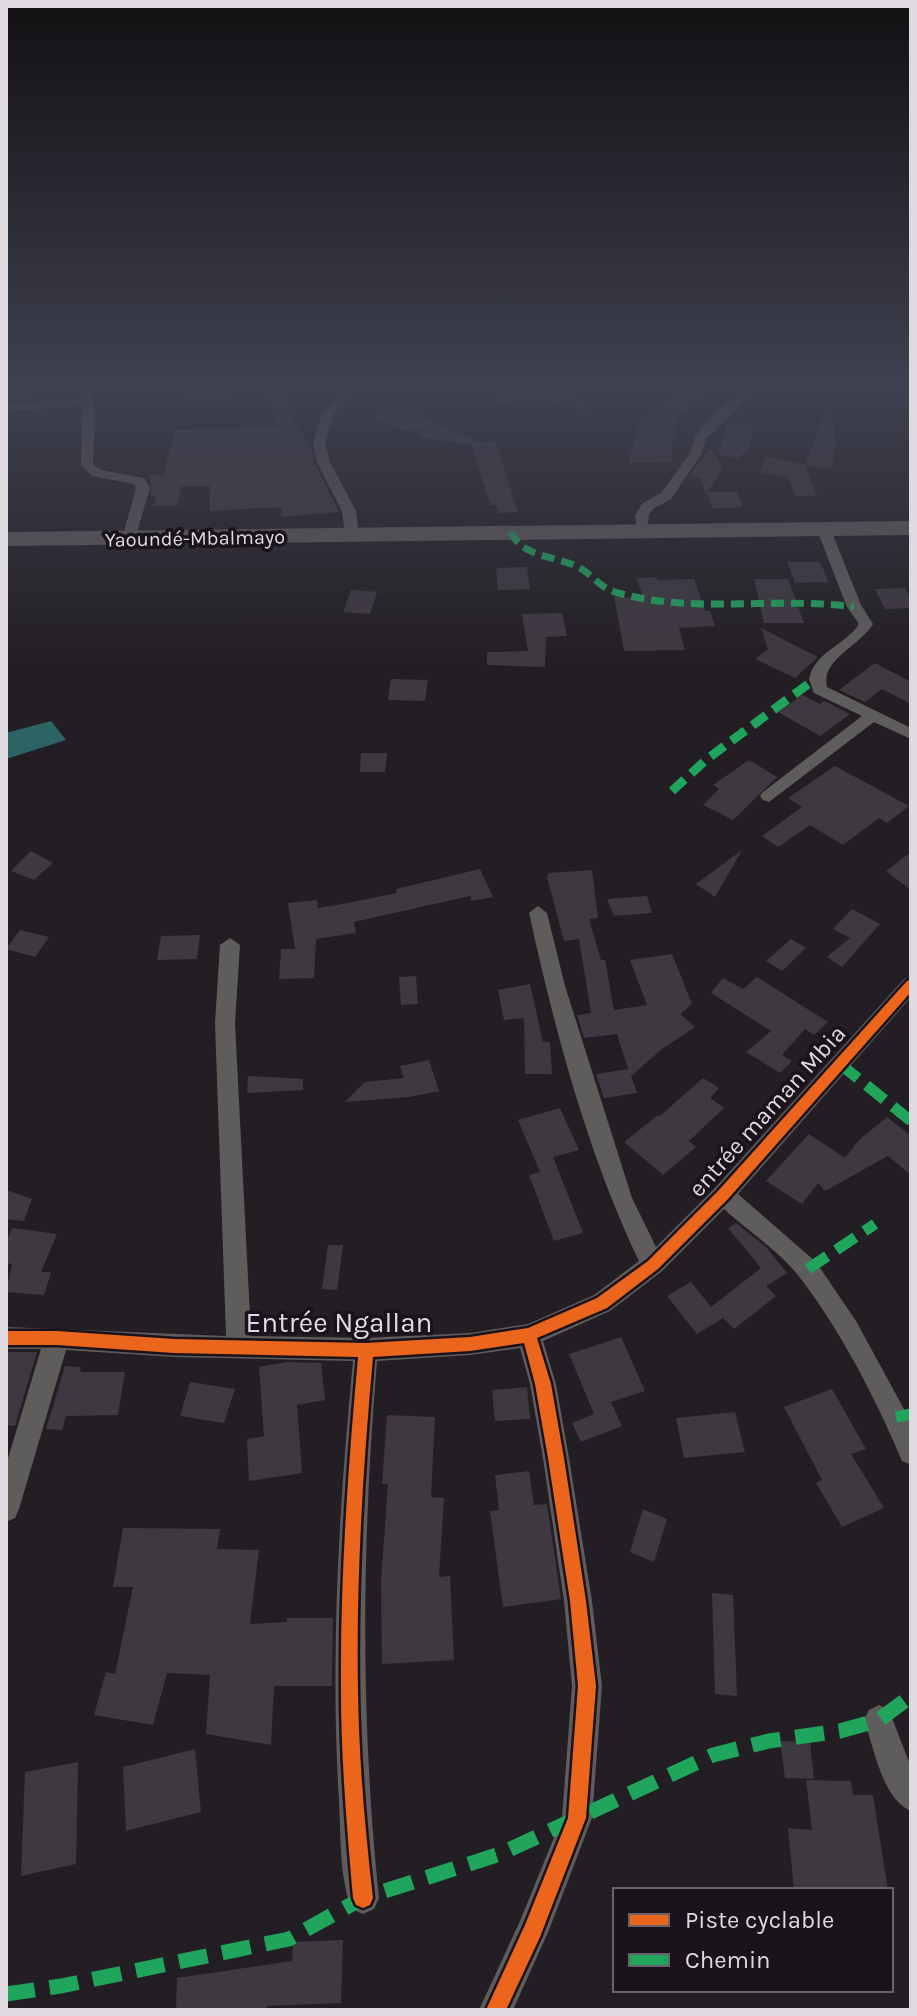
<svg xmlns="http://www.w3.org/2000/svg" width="917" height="2016" viewBox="0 0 917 2016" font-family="Karla,sans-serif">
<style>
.water{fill:#2c6465}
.building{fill:#3e3840}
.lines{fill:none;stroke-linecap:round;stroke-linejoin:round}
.minor{fill:#5f5c5c;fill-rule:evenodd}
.trunk{fill:#605c5c;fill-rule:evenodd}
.quiet-far3{stroke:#20a55d;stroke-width:7;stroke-dasharray:13 7;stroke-linecap:butt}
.quiet-far2{stroke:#20a55d;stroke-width:9;stroke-dasharray:17 9;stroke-linecap:butt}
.quiet-far1{stroke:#20a55d;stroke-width:11;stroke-dasharray:23 11;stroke-linecap:butt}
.quiet{stroke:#20a55d;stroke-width:15;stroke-dasharray:29 15;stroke-linecap:butt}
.cycleway-casing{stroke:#1b131c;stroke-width:5}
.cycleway{fill:#eb651d;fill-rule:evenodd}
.labels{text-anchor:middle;stroke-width:7;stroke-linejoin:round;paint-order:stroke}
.far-street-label{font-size:20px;fill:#dfdae0;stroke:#1b131c}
.street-label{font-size:24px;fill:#dfdae0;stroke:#1b131c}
.near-street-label{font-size:28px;fill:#dfdae0;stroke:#1b131c}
</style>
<rect width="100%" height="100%" fill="#231e23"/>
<polygon class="water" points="51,721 66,740 6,759 6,733"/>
<g class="building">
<polygon points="182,383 278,383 297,408 288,410 312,450 314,463 339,512 281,517 282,507 210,511 210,486 182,486 177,506 153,506 156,496 151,496 150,474 163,474 175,430 281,427 263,396 182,399"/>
<polygon points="513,383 542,383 589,403 587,410 532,399 503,405 489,398"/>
<polygon points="682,383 715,383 685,413 680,414 671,443 673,462 628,463 642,417 649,418"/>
<polygon points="36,386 33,399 6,400 6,388"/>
<polygon points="830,400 836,445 831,469 805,465"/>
<polygon points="399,406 478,443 496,442 518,512 498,513 496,505 490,505 472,445 418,437 423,429 401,430 374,417"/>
<polygon points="728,422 754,425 748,448 738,459 718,454"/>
<polygon points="712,450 723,468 707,492 737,492 743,507 713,509 700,478 690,476 705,454"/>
<polygon points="766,457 804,464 817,496 796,496 788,477 759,472"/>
<polygon points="787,562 820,562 829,582 795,583"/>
<polygon points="527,567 530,589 498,590 496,568"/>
<polygon points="656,577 658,580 694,579 705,611 710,611 715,626 679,628 685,650 624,651 614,596 644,599 636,578"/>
<polygon points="754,579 788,579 804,623 764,623"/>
<polygon points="905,588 911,600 911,608 885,609 875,589"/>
<polygon points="351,590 377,592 370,614 343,612"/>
<polygon points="562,613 567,636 546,637 545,667 487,665 487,652 528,651 522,614"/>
<polygon points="761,628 818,657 795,678 755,659 768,649"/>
<polygon points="875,663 911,682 911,704 882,689 865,702 839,690"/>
<polygon points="391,679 428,680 425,701 388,700"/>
<polygon points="802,695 820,704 824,701 850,714 820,736 778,712"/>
<polygon points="361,753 387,753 385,772 360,772"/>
<polygon points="749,760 777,777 733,820 703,805 719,789 713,785"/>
<polygon points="835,766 909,806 887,823 879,818 843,845 810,825 778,847 762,836 802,807 788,798"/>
<polygon points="742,850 715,897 696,884"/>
<polygon points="31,851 53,863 34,880 11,871"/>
<polygon points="911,852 911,890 886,871"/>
<polygon points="480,869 493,897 472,901 470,896 354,922 356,933 316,939 314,978 279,979 281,949 295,949 288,903 317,900 318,908 343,904 397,893 396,889"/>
<polygon points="592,870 598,918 589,919 601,960 605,960 614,1010 647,1005 630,960 672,954 692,1004 680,1014 695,1027 662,1049 631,1076 637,1093 604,1098 596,1074 628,1069 617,1034 584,1038 577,1015 591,1013 579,939 564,941 547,877 549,873"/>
<polygon points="647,896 652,913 614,916 607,899"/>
<polygon points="852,909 880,924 842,967 827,957 850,938 833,929"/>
<polygon points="20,930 49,937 35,957 6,949"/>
<polygon points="200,935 197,959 157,960 161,936"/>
<polygon points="791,939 806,948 782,971 766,961"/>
<polygon points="416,976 418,1004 401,1005 399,977"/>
<polygon points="757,977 828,1022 814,1035 805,1029 782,1055 792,1061 780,1073 746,1052 771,1031 711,993 723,978 743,989"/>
<polygon points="530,984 543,1042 550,1042 552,1074 525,1074 524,1018 504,1020 498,990"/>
<polygon points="429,1060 439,1091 409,1097 345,1102 365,1082 404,1078 400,1066"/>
<polygon points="248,1076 303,1079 303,1090 247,1093"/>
<polygon points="703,1078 719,1088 710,1098 724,1108 689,1141 696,1147 663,1175 624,1142 658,1115 660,1116"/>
<polygon points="560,1108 579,1150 553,1157 583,1233 554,1241 529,1175 540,1172 518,1120"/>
<polygon points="887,1117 911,1136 911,1175 888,1156 825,1191 818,1183 802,1204 766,1181 809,1134 845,1158 859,1140"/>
<polygon points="6,1190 32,1199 24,1221 6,1219"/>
<polygon points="736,1223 766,1247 787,1273 766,1286 776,1296 734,1329 723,1318 697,1334 667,1296 691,1282 711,1307 761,1268 728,1228"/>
<polygon points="12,1228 57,1234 41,1272 51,1272 44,1295 6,1292 12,1264 6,1263 6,1243"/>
<polygon points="328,1245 343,1245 337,1290 322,1289"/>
<polygon points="621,1337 645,1391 611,1402 622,1426 581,1442 572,1423 594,1414 569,1354"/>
<polygon points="8,1352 37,1352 15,1426 6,1425"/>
<polygon points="286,1362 321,1363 325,1400 297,1405 302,1473 249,1481 247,1439 264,1436 259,1367"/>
<polygon points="65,1366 81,1367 80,1372 125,1372 118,1415 66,1416 62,1430 46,1429"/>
<polygon points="190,1382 235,1389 224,1423 180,1416"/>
<polygon points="527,1387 530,1419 495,1421 492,1390"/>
<polygon points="832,1389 866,1449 851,1454 884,1508 842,1527 816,1483 822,1480 784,1407"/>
<polygon points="735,1412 745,1452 684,1458 676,1418"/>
<polygon points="387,1415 435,1417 431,1497 444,1498 439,1577 450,1576 454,1660 382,1664 381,1581 388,1484 382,1484"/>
<polygon points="529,1471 534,1505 547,1504 561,1599 503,1607 490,1511 499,1510 495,1475"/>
<polygon points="643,1509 667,1519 654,1562 630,1552"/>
<polygon points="123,1528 220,1529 217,1549 259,1550 250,1624 287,1622 287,1618 333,1618 332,1686 274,1686 271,1745 206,1734 210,1675 167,1673 153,1725 94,1715 106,1672 115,1674 133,1587 113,1587"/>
<polygon points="712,1593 733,1595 737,1696 715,1694"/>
<polygon points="780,1741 810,1742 814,1779 785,1778"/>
<polygon points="195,1749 201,1812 126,1831 123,1767"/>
<polygon points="78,1762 76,1864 21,1876 25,1772"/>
<polygon points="806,1780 851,1781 853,1795 873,1795 888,1890 794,1890 788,1828 812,1830"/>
<polygon points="343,1940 341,2003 267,2006 267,2010 176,2010 177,1978 292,1961 293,1942"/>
</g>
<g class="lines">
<g class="minor">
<polygon points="80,383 92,383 95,416 93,464 101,470 144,478 150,488 134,542 122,539 136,488 134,484 92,476 81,465 82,406 6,411 6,403 81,399"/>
<polygon points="352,383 366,383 334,413 325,443 330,462 356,511 359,536 352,540 345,536 342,511 317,462 313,443 322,412"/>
<polygon points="740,393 750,396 706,439 702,453 671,499 653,509 649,515 647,534 637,534 635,515 643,503 661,493 690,453 696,435 714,414"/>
<path d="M824 526 831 530 861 605 873 624C860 646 820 660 827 687L911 728V739L874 722 769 802 763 800 760 796 763 792 862 716 814 693 809 679C815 651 845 646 859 624L847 607 817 530Z"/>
<path d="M538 906 547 913 565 986 632 1198 656 1247 715 1188 904 979 911 977V997L738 1194 816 1262 856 1321 911 1422V1465L902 1461C876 1399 842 1333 801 1279 783 1254 747 1230 724 1209L661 1272 610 1311 543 1341 556 1384 569 1458 592 1601 602 1686 592 1818 549 1930 513 2010H479L520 1921 562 1818 572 1686 564 1601 543 1458 530 1384 520 1348 470 1355 377 1361C362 1541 360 1718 379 1898L374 1909 363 1914 352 1909C339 1878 341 1835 339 1801 330 1654 339 1507 353 1361L174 1357 66 1350 19 1509 15 1518 6 1522V1465L41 1349H6V1327L226 1336 215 1023 220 945 230 938 240 945 235 1023 251 1336 366 1338 470 1333 528 1324 594 1295 639 1261C587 1152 555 1031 529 913Z"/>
<path d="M879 1705 889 1710 911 1767V1811C882 1799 874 1747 864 1720L869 1710Z"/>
</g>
<polygon class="trunk" points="911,521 911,535 6,546 6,532"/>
<path class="quiet-far3" d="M511 532C521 556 552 556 574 565 590 571 598 587 615 592 692 615 775 596 854 607"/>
<polyline class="quiet-far2" points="672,791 707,759 815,679"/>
<g class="quiet-far1">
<polyline points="840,1064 911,1121"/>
<polyline points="808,1269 875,1224"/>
<polyline points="896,1417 911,1414"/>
</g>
<polyline class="quiet" points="6,1994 61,1986 289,1939 363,1898 500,1854 713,1755 769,1741 840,1731 879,1720 911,1696"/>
<defs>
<path id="cycleway" d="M911 980V992L728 1199 658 1269 607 1308 537 1338 551 1384 564 1458 586 1601 596 1686 586 1818 540 1937 506 2010H486L525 1925 568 1818 578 1686 570 1601 548 1458 535 1384 524 1343 470 1351 373 1357C363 1468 356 1579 358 1691 359 1760 365 1829 373 1898L370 1905 363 1908 356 1905 353 1898C347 1829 341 1760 341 1691 340 1579 348 1468 358 1357L174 1353 57 1345H6V1331H57L174 1339 366 1343 470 1337 528 1328 597 1298 648 1261 718 1191 907 981Z"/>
</defs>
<use href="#cycleway" class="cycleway-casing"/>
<use href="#cycleway" class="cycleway"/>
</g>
<linearGradient id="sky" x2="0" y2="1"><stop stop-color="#131013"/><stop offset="0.58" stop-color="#3f4150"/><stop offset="1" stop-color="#3f4150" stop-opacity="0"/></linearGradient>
<rect width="917" height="665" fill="url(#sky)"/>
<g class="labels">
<g class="far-street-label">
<text transform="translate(195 538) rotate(-1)" y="7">Yaoundé-Mbalmayo</text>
</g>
<g class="street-label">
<text transform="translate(767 1111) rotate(-48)" y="8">entrée maman Mbia</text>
</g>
<g class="near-street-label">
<text x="339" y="1332">Entrée Ngallan</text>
</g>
</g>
<rect width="917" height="2016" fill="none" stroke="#dfdae0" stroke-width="16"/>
<rect x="613" y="1888" width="280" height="104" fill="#1b131c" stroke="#69636a" stroke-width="2"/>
<rect x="629" y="1914" width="40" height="12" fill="#eb651d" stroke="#69636a" stroke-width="2"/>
<text x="685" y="1928" font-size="24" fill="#dfdae0">Piste cyclable</text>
<rect x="629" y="1954" width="40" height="12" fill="#20a55d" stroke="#69636a" stroke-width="2"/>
<text x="685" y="1968" font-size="24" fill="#dfdae0">Chemin</text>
</svg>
